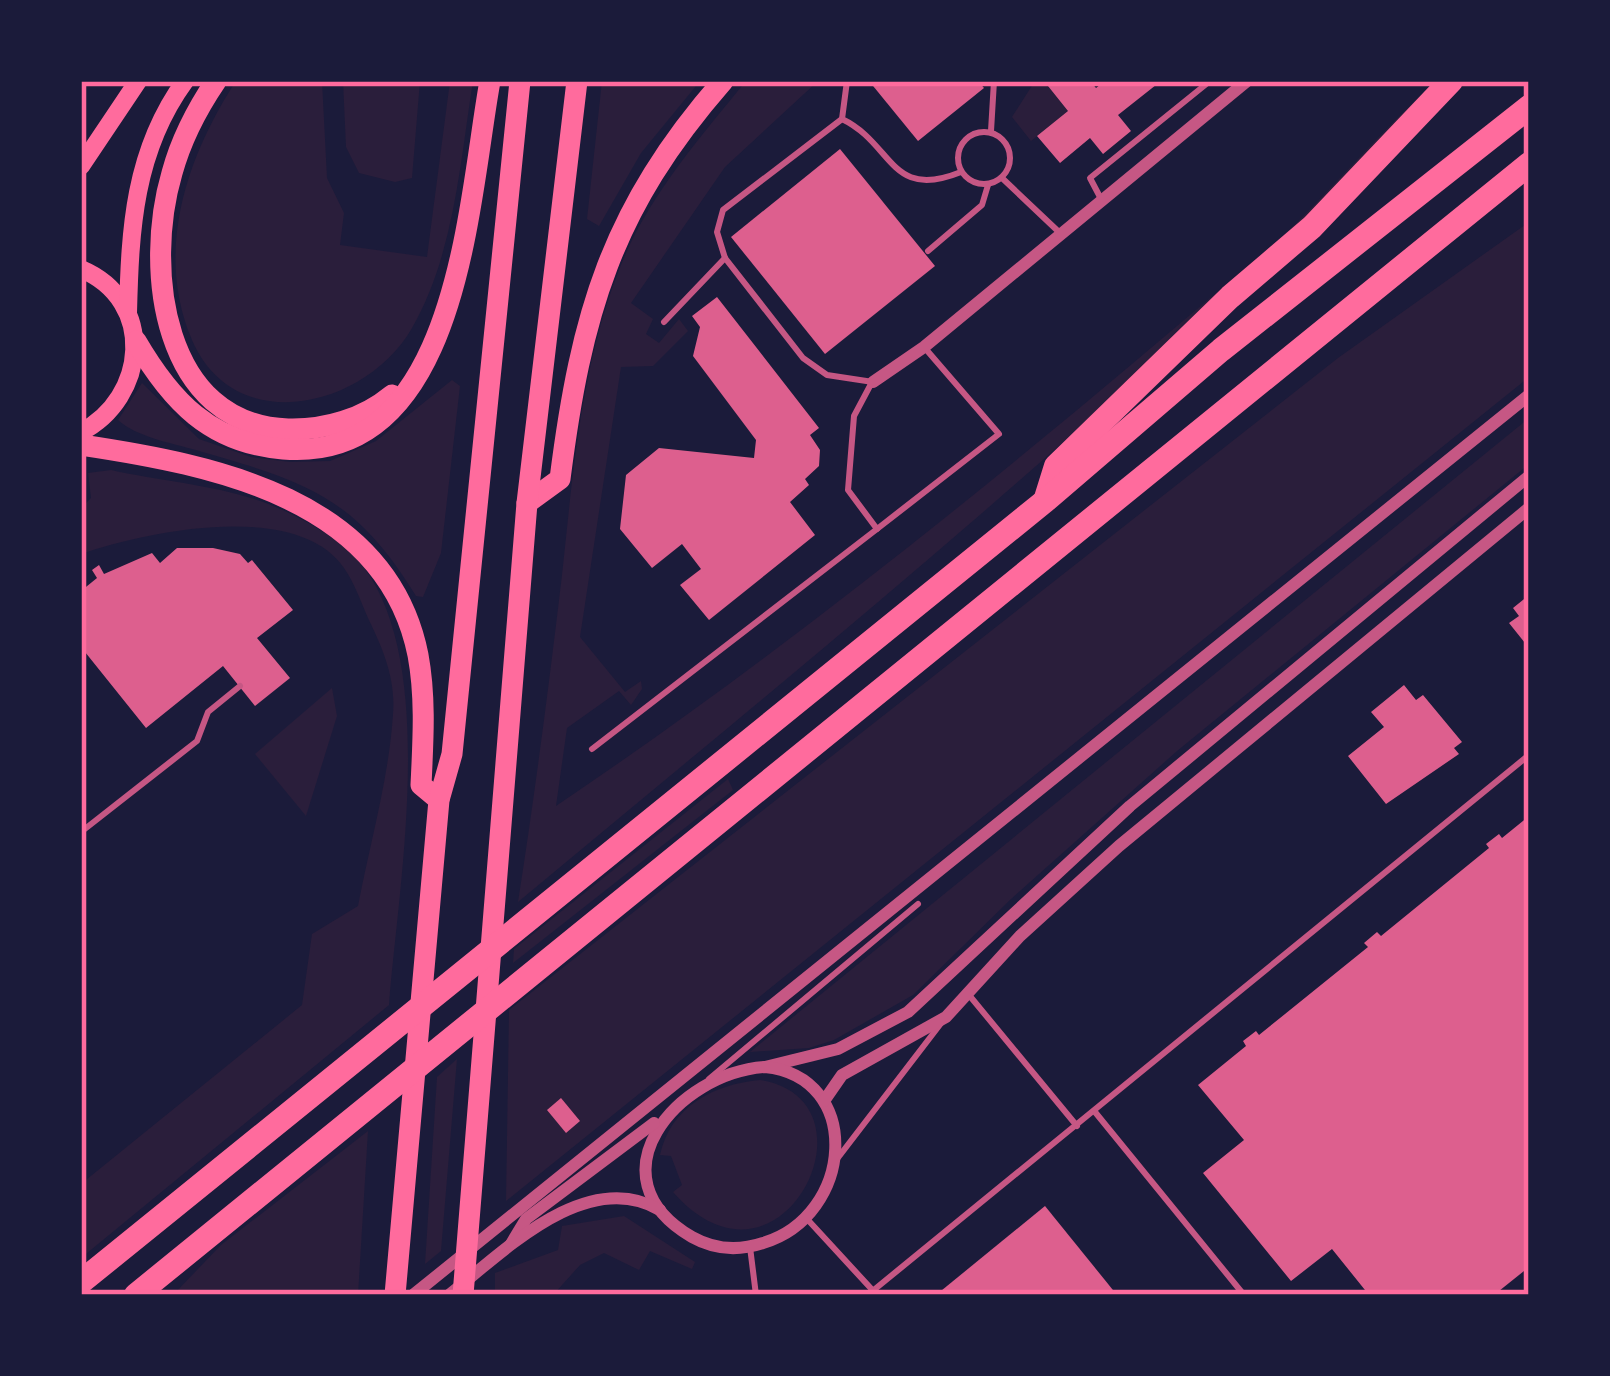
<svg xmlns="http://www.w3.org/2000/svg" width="1610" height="1376" font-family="'Space Grotesk',sans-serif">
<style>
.green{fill:#2a1e3b}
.building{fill:#dd5f8e}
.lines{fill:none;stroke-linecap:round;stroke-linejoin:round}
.service{stroke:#c65784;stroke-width:6}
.minor{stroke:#c65784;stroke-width:12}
.secondary{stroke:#ff6b9d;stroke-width:18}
.trunk{stroke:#ff6b9d;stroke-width:21}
.motorway{stroke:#ff6b9d;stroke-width:24}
.neatline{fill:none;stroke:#ff6b9d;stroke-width:4.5}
</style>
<rect width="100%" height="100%" fill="#1b1b3a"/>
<g class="green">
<path d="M236,81H322L327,178L344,213L340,245L427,257L450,81H473C460,163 454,255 412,328C367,407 235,440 192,340C154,252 187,156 236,81Z"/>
<polygon points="343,81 420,81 412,178 395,182 359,173 346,147"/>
<polygon points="602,81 700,81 641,153 599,226 587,219"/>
<path d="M746,81H818L725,167L631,303L653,319L646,334L659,343L679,319L688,331L653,366L621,367L580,637L625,692L641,681L642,689L631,705L619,691L567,728L556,806C814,632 1050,436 1286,233C1314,209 1421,87 1440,81C1156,381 835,638 518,902C535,793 549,685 562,575C573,474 581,366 619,270C646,199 698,140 746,81Z"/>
<polygon points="1035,81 1044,81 1068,111 1031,141 1012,117"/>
<polygon points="1529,222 1529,377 506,1201 509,1010 1338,358"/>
<path d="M452,380L460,386L441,553L423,597L416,596C354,495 306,482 196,450C171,443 137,437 118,420L142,383L199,439L251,457L290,462L330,461L376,441Z"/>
<polygon points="1529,418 1529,464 1177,751 1011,899 913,995 834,1040 809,1048 750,1052"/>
<path d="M111,470C160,481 216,485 263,502C293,513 335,535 357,559C441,654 398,886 389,1005L81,1258V1184L302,1005L312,934L358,906C370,843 389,778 393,714C396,679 383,649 368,618C361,602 354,582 344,568C297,499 145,532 81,554V508L91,498L88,473Z"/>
<polygon points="332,688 337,716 306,816 255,754"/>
<polygon points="728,779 733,790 513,963 514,949"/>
<polygon points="457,1059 441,1251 425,1264 437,1077"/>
<path d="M760,1080C886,1100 780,1314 673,1192L682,1185L671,1156L660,1155C670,1107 714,1084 760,1080Z"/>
<polygon points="368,1131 358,1295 173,1295 221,1245"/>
<polygon points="624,1216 695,1262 692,1269 650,1251 639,1270 604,1253 580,1265 553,1295 495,1295 495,1273 558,1250 562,1226"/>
</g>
<g class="building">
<polygon points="869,81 978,81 984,88 918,141"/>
<polygon points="1044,81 1090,81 1096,88 1105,81 1161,81 1118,115 1131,131 1103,154 1090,138 1060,163 1037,136 1068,111"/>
<polygon points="840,149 935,266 825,354 731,237"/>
<polygon points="717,297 819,428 810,435 820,450 819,466 805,479 809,485 790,502 815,535 709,620 680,585 701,569 682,544 652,568 620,529 626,475 659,448 754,458 756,440 693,356 700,327 692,316"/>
<polygon points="177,548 213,548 240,554 248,563 252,560 293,610 257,638 290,678 255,706 223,666 146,728 81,647 81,591 97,578 92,570 99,565 104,574 152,553 160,563"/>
<polygon points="1529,595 1529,648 1509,623 1519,616 1513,608"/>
<polygon points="1404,685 1416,700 1423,695 1462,742 1454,748 1459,754 1386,804 1348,756 1384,727 1371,712"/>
<polygon points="1529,816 1529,1267 1494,1295 1369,1295 1332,1249 1291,1281 1203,1173 1244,1140 1198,1085 1246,1046 1243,1041 1256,1031 1259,1035 1368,947 1364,943 1377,932 1381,936 1489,848 1486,844 1499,834 1502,838"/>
<polygon points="561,1098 580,1121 566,1133 547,1110"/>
<polygon points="1045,1206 1117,1295 936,1295"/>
</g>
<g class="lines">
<g class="service">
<path d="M847,81L842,119C894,144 889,201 961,172"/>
<polyline points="842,119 723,210 717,232 725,258 803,358 827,375 873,382"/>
<polyline points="991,131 994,81"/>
<circle cx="984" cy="158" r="26"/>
<polyline points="1002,178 1060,233"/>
<polyline points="1100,197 1090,178 1210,81"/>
<polyline points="928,251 982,205 988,185"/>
<polyline points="664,322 725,258"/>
<polyline points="871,384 854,416 848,490 877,529 999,434 924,347"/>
<polyline points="592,749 877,529"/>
<polyline points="81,832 197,741 208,712 240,686"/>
<polyline points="969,995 1077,1126"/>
<polyline points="709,1079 918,904"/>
<polyline points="1095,1112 1244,1295"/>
<polyline points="837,1159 942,1022"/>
<polyline points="808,1220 877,1295"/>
<polyline points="750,1247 756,1295"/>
<polyline points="875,1289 1529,755"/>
</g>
<g class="minor">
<polyline points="873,382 924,347 1247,81"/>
<polyline points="765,1067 838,1049 908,1012 1130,806 1529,476"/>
<path d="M765,1067C864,1077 854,1216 763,1243C739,1251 715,1250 692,1237C589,1177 677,1073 765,1067Z"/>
<polyline points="824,1101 842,1075 946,1017 1020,936 1119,846 1529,508"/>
<polyline points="511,1244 526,1219 654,1123"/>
<polyline points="413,1295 1529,395"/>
<path d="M449,1295C504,1251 587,1167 660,1210"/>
</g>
<g class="secondary">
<polyline points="81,166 138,81"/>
<path d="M81,269C157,301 147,398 81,432"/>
<path d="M128,313C130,229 134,151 185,81"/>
</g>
<g class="trunk">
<path d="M216,81C197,109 181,140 172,173C144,268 162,425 288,429C325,430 363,419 392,395"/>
<path d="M136,341C171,401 210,443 283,449C459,464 468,201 490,81"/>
<path d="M81,445C215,465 387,499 418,655C426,698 423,742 421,785L439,800"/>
<path d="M527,503L560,479C581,314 611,209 723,81"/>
<polyline points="395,1295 439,800 452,754 520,81"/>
<polyline points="463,1295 527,503 577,81"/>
</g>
<g class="motorway">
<polyline points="1046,498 1056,466 1230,297 1312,227 1451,81"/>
<polyline points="81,1282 1045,501 1221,350 1529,107"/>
<polyline points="136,1295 1529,164"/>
</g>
</g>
<rect width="1610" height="1376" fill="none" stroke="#1b1b3a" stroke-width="168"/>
<rect x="84" y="84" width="1442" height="1208" class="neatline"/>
</svg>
